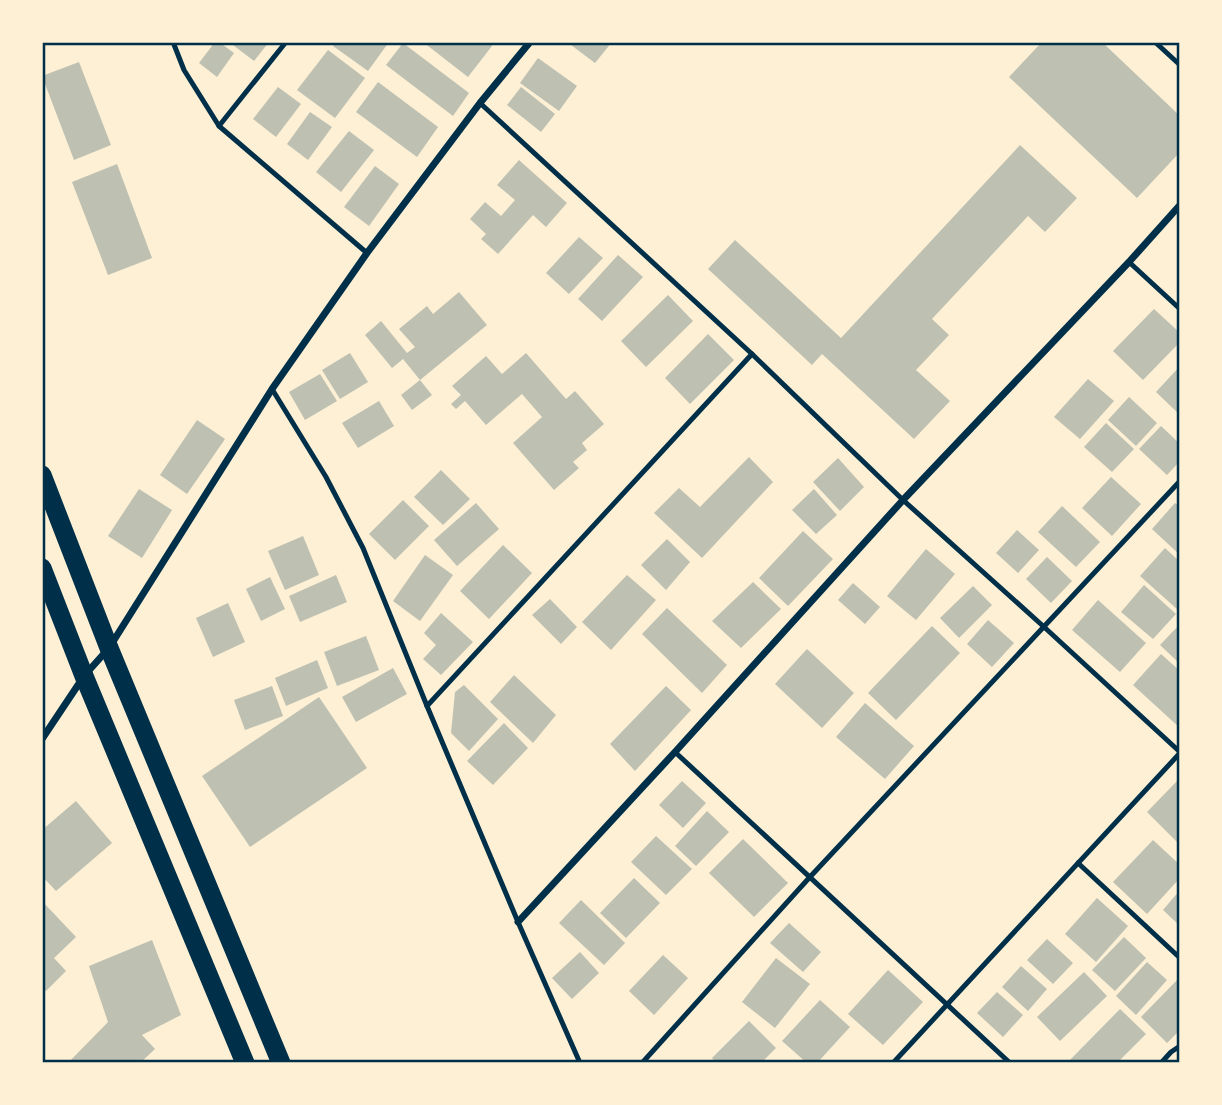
<svg xmlns="http://www.w3.org/2000/svg" width="1222" height="1105" font-family="'Roboto Condensed',sans-serif">
<style>
.building{fill:#bec0b2}
.lines{fill:none;stroke-linecap:round;stroke-linejoin:round}
.service{stroke:#003049;stroke-width:5}
.minor{stroke:#003049;stroke-width:7}
.trunk{stroke:#003049;stroke-width:19}
.neatline{fill:none;stroke:#003049;stroke-width:2.5}
</style>
<rect width="100%" height="100%" fill="#fdf0d5"/>
<g class="building">
<polygon points="215,42 219,42 234,53 217,77 199,63"/>
<polygon points="229,42 269,42 254,61"/>
<polygon points="336,42 389,42 368,71 333,46"/>
<polygon points="423,42 495,42 468,77"/>
<polygon points="567,42 612,42 595,63"/>
<polygon points="1042,42 1102,42 1180,116 1180,152 1137,198 1009,77"/>
<polygon points="403,43 469,93 453,116 386,65"/>
<polygon points="328,50 365,78 335,118 297,90"/>
<polygon points="538,58 577,86 559,111 520,83"/>
<polygon points="79,62 111,145 74,160 42,76"/>
<polygon points="378,82 438,127 417,157 356,112"/>
<polygon points="278,87 301,104 276,137 253,119"/>
<polygon points="521,87 555,114 541,132 507,105"/>
<polygon points="310,112 332,127 308,160 287,144"/>
<polygon points="349,131 374,150 341,192 316,172"/>
<polygon points="1020,145 1077,198 1045,232 1028,216 932,319 949,335 916,370 950,401 914,439 822,354 812,365 708,269 735,240 841,338"/>
<polygon points="519,160 567,203 546,227 533,215 498,254 481,239 486,234 470,219 485,202 501,216 515,200 497,185"/>
<polygon points="117,164 152,258 108,275 72,182"/>
<polygon points="375,166 399,184 369,226 344,207"/>
<polygon points="579,237 603,258 569,294 546,273"/>
<polygon points="618,255 643,277 602,321 578,299"/>
<polygon points="459,292 487,325 420,380 403,359 392,368 365,335 381,321 407,353 415,347 399,329 427,306 433,314"/>
<polygon points="668,295 693,321 646,367 621,341"/>
<polygon points="1154,309 1180,333 1180,342 1143,380 1113,351"/>
<polygon points="708,334 734,360 690,404 665,378"/>
<polygon points="350,353 368,382 340,399 322,370"/>
<polygon points="526,353 566,399 575,391 604,424 582,443 587,450 573,462 579,468 554,490 513,443 542,417 522,394 486,425 465,401 456,409 451,404 461,395 452,386 486,356 502,374"/>
<polygon points="1180,366 1180,415 1156,392"/>
<polygon points="320,374 337,401 305,420 289,392"/>
<polygon points="1088,379 1114,401 1080,439 1054,417"/>
<polygon points="420,380 432,395 412,410 401,395"/>
<polygon points="1129,397 1157,423 1136,446 1108,420"/>
<polygon points="379,401 394,426 358,448 342,423"/>
<polygon points="197,420 225,439 187,494 160,475"/>
<polygon points="1106,423 1134,449 1112,472 1084,447"/>
<polygon points="1161,426 1180,444 1180,461 1167,475 1139,449"/>
<polygon points="749,457 773,482 702,558 654,513 679,488 700,507"/>
<polygon points="838,458 864,487 840,511 813,482"/>
<polygon points="441,470 470,499 443,525 414,497"/>
<polygon points="1111,477 1141,504 1112,536 1082,508"/>
<polygon points="139,489 172,510 142,558 108,536"/>
<polygon points="814,489 837,515 816,534 792,510"/>
<polygon points="403,500 429,526 395,560 369,534"/>
<polygon points="476,503 499,529 457,566 434,540"/>
<polygon points="1175,503 1180,507 1180,555 1152,529"/>
<polygon points="1062,506 1100,542 1076,567 1038,532"/>
<polygon points="1017,530 1039,550 1018,573 996,553"/>
<polygon points="803,531 833,559 788,606 759,578"/>
<polygon points="303,536 319,575 285,590 268,551"/>
<polygon points="667,539 690,562 666,590 641,565"/>
<polygon points="503,545 532,573 489,619 460,591"/>
<polygon points="1165,548 1180,562 1180,607 1178,610 1140,576"/>
<polygon points="926,549 955,574 916,620 887,596"/>
<polygon points="425,555 453,575 420,621 393,601"/>
<polygon points="1047,557 1072,581 1051,603 1026,579"/>
<polygon points="336,575 347,602 300,622 289,596"/>
<polygon points="627,575 656,600 611,650 582,622"/>
<polygon points="270,577 285,609 261,621 246,589"/>
<polygon points="753,582 781,609 741,648 712,621"/>
<polygon points="853,583 880,607 865,624 838,600"/>
<polygon points="1144,585 1176,614 1153,639 1121,612"/>
<polygon points="973,586 992,605 959,638 940,618"/>
<polygon points="550,599 577,627 561,644 532,615"/>
<polygon points="1098,600 1146,643 1120,672 1072,630"/>
<polygon points="228,603 245,642 213,657 196,618"/>
<polygon points="667,608 727,665 702,693 642,634"/>
<polygon points="441,613 473,642 441,675 423,659 436,645 424,633"/>
<polygon points="988,620 1014,643 992,667 967,644"/>
<polygon points="1180,624 1180,664 1160,645"/>
<polygon points="932,626 960,653 896,720 868,693"/>
<polygon points="366,636 379,670 337,686 324,652"/>
<polygon points="807,649 854,693 822,728 775,684"/>
<polygon points="1161,654 1180,671 1180,728 1133,685"/>
<polygon points="317,660 328,688 286,706 275,678"/>
<polygon points="393,668 407,694 356,722 342,697"/>
<polygon points="514,675 556,715 533,743 490,702"/>
<polygon points="464,685 498,719 469,751 451,733 455,692"/>
<polygon points="272,686 283,716 245,730 234,700"/>
<polygon points="666,686 691,710 635,771 610,744"/>
<polygon points="319,697 367,768 250,847 202,776"/>
<polygon points="865,703 914,746 885,779 836,737"/>
<polygon points="504,723 528,748 493,785 467,761"/>
<polygon points="1180,778 1180,845 1147,812"/>
<polygon points="682,781 706,803 683,828 659,805"/>
<polygon points="76,801 112,843 56,891 42,876 42,830"/>
<polygon points="707,811 729,832 696,866 675,846"/>
<polygon points="656,836 692,869 666,895 631,862"/>
<polygon points="743,839 788,883 754,917 709,873"/>
<polygon points="1153,840 1180,865 1180,878 1147,914 1113,882"/>
<polygon points="634,878 660,903 626,938 600,913"/>
<polygon points="1180,890 1180,926 1163,910"/>
<polygon points="1097,898 1128,926 1096,962 1065,934"/>
<polygon points="581,900 625,943 604,965 559,923"/>
<polygon points="42,901 76,937 54,958 66,971 46,991 42,988"/>
<polygon points="789,923 821,952 803,972 770,943"/>
<polygon points="1124,937 1146,958 1115,991 1092,970"/>
<polygon points="1047,939 1073,963 1053,984 1027,960"/>
<polygon points="152,940 181,1015 142,1035 155,1049 140,1063 68,1063 108,1022 89,966"/>
<polygon points="580,952 599,973 572,999 552,978"/>
<polygon points="663,955 688,978 654,1015 629,991"/>
<polygon points="776,958 810,984 775,1028 742,1002"/>
<polygon points="1147,962 1167,980 1136,1015 1116,996"/>
<polygon points="1021,966 1047,989 1028,1011 1002,987"/>
<polygon points="888,970 923,1002 883,1045 848,1014"/>
<polygon points="1084,972 1107,996 1060,1041 1037,1017"/>
<polygon points="1180,977 1180,1030 1167,1043 1141,1017"/>
<polygon points="997,992 1023,1015 1003,1037 977,1013"/>
<polygon points="820,1000 850,1027 817,1063 807,1063 782,1041"/>
<polygon points="1120,1009 1146,1034 1117,1063 1067,1063"/>
<polygon points="749,1021 776,1048 761,1063 716,1063 712,1058"/>
</g>
<g class="lines">
<g class="service">
<polyline points="173,42 184,70 219,126 367,253"/>
<polyline points="1155,42 1180,65"/>
<polyline points="480,103 752,354 903,500 1043,626 1180,752"/>
<polyline points="219,126 286,42"/>
<polyline points="1129,262 1180,309"/>
<polyline points="272,389 326,477 363,548 427,706 518,922 580,1063"/>
<polyline points="427,706 752,354"/>
<polyline points="675,752 1010,1063"/>
<polyline points="1078,863 1180,958"/>
<polyline points="642,1063 809,878 1180,481"/>
<polyline points="893,1063 1180,753"/>
<polyline points="1161,1063 1171,1052 1180,1046"/>
</g>
<g class="minor">
<polyline points="42,739 84,676 109,648 272,389 367,253 480,103 530,42"/>
<polyline points="518,922 675,752 903,500 1129,262 1180,205"/>
</g>
<g class="trunk">
<polyline points="42,475 109,648 281,1063"/>
<polyline points="42,568 84,676 245,1063"/>
</g>
</g>
<rect width="1222" height="1105" fill="none" stroke="#fdf0d5" stroke-width="88"/>
<rect x="44" y="44" width="1134" height="1017" class="neatline"/>
</svg>
